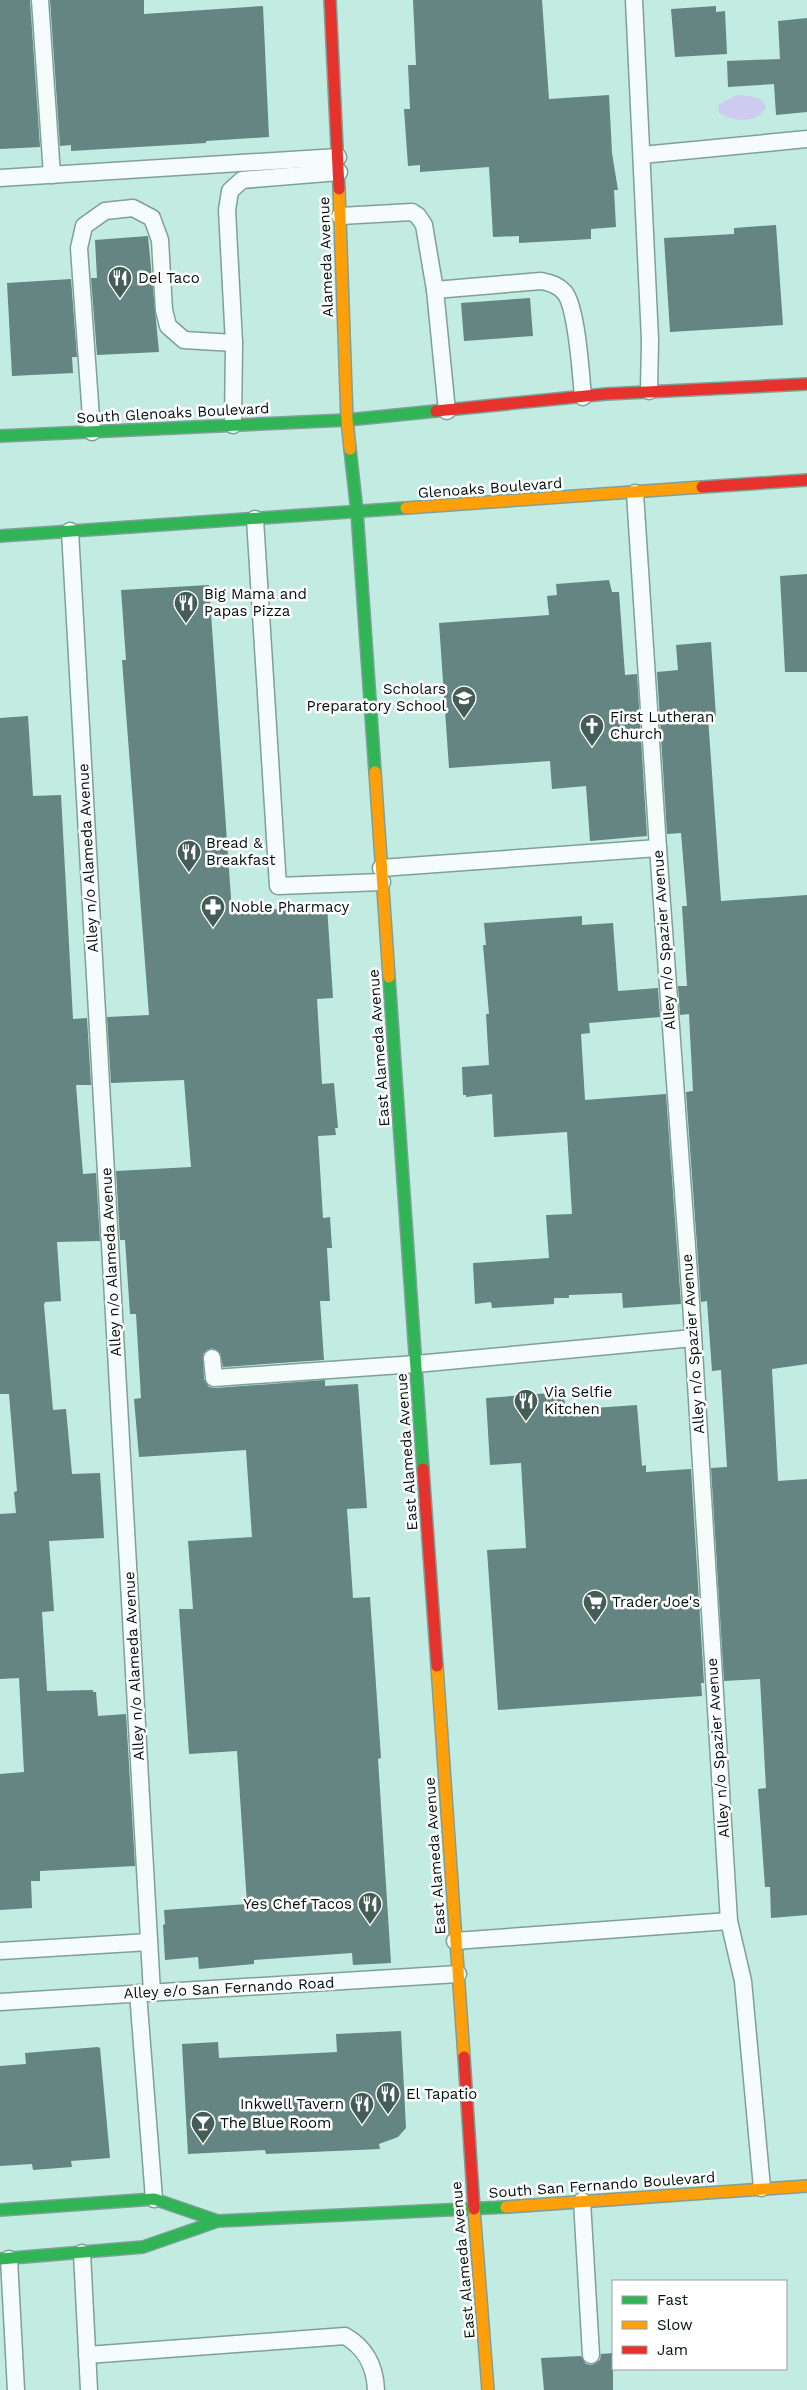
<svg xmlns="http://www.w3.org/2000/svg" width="807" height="2390" font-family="'Work Sans',sans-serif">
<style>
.water{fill:#cdccf0}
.building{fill:#648581}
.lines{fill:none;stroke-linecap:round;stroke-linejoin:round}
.lane-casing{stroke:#7ea099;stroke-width:19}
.fast-casing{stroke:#7ea099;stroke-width:14}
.slow-casing{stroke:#7ea099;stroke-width:14}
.jam-casing{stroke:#7ea099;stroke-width:14}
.lane{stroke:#f6fcfb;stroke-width:16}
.fast{stroke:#30b455;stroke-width:11}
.slow{stroke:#ff9f0a;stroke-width:11}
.jam{stroke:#e5322d;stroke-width:11}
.labels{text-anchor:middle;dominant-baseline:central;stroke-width:5;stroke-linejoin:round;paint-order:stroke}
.street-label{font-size:15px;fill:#00100c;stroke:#fff}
.poi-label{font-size:15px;fill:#00100c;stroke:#fff;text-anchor:start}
</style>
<rect width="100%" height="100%" fill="#c2ebe2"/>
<path class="water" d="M737,95C750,96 760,95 766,107C757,124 734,122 719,113L718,105Z"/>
<g class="building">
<polygon points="0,0 30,0 40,147 0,149"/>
<polygon points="50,0 144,0 144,14 263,6 269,137 206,141 206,143 71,151 71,145 60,146"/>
<polygon points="413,0 542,0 549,99 609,95 612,153 618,190 614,190 616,227 591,229 591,239 519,243 519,236 493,237 489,167 420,172 420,165 408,166 404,109 410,109 408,65 416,65"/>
<polygon points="716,6 716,12 725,11 727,54 675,57 671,9"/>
<polygon points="807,18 807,112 776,115 774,84 728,87 727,61 780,59 778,21"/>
<polygon points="776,225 783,325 670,332 664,238 734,234 734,228"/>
<polygon points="148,236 159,352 97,355 91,278 97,278 95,240"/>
<polygon points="71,279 77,357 72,357 73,373 12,376 7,283"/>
<polygon points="530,298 533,336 464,341 461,303"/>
<polygon points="807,574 807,672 785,672 780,576"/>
<polygon points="609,580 612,592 619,592 625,675 637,674 647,836 590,841 586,786 552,789 550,761 449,768 439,623 549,615 547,596 557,595 556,584"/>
<polygon points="209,585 232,912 327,906 333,998 317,999 322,1084 334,1083 338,1128 335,1128 336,1135 318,1136 323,1218 330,1217 332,1248 327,1248 330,1301 320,1301 324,1360 223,1367 220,1353 211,1348 203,1354 204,1379 209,1387 215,1388 325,1380 325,1386 358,1384 367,1508 347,1509 353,1598 370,1597 381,1758 378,1759 391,1963 353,1965 352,1953 254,1960 254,1964 199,1969 198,1957 165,1960 163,1925 165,1924 164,1910 247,1904 237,1751 189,1754 179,1609 193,1609 188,1541 252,1537 246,1450 139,1457 134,1399 141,1398 136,1314 130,1314 125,1240 120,1240 116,1171 191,1167 184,1080 111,1083 107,1017 149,1015 122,660 126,660 121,590"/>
<polygon points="711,642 716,717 708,717 721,901 807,895 807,1364 772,1369 778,1481 807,1479 807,1915 771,1918 770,1887 765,1887 758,1789 766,1788 760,1679 724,1681 711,1468 727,1467 721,1370 712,1371 707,1301 701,1302 686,1092 693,1091 689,1014 680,1015 678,986 687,986 682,906 687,906 681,833 667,834 657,672 678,670 676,645"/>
<polygon points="28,716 33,796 61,795 73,1019 87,1018 91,1085 76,1085 83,1174 96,1173 100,1241 57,1242 61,1301 45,1302 44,1305 53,1410 66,1409 72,1474 100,1473 104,1538 49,1541 54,1611 42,1612 47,1691 93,1690 93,1692 96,1692 98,1716 126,1714 135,1866 40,1871 40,1881 31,1881 32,1908 0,1910 0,1774 24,1772 19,1678 0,1679 0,1514 16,1513 14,1492 17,1491 9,1394 0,1394 0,718"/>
<polygon points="582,916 582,925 613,923 618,991 658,988 660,1017 589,1023 590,1033 581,1034 585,1100 666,1094 681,1304 623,1308 622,1293 569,1295 569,1298 554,1298 554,1304 492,1308 491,1302 475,1304 473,1263 549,1258 546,1215 572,1214 567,1132 494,1137 492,1094 466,1097 466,1095 463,1095 462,1067 489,1065 486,1014 489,1014 483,945 486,945 484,923"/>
<polygon points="564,1392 565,1410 637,1405 642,1466 646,1465 646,1472 691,1469 704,1683 701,1683 702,1696 498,1710 487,1550 526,1548 521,1463 490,1465 486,1398"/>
<polygon points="401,2031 406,2128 398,2137 379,2144 380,2149 266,2154 265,2150 188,2154 182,2044 218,2042 219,2058 337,2052 336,2034"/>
<polygon points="98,2047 100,2048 110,2158 71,2161 72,2167 33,2170 32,2164 0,2166 0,2066 26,2064 25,2053"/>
<polygon points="613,2353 613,2390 544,2390 541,2358 581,2356 586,2364 592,2365 600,2360 601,2354"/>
</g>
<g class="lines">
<defs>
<g id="lane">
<polyline points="40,0 52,175"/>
<polyline points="634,0 650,340 649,391"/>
<polyline points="642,155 807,139"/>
<polyline points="0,178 338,157"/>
<polyline points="340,216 412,212 418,216 424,225 435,290"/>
<path d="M447,411L435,290L541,281C551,283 558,285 565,293C577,309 581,375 583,397"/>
<polyline points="233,425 234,343 227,210 230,191 242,180 339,172"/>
<polyline points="92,432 79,248 84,226 105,211 133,208 152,218 160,240 164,310 168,326 184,340 234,343"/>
<polyline points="635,493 658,848 691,1302 729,1921 743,1981 762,2188"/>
<polyline points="255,519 278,886 382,882"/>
<polyline points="70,531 152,1993"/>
<polyline points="381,868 658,848"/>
<polyline points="212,1358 214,1378 416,1364 693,1338"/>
<polyline points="455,1941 729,1921"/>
<polyline points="0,1951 149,1942"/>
<polyline points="138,1993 154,2199"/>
<polyline points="0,2002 458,1974"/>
<polyline points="582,2201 591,2355"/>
<polyline points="82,2253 89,2390"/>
<polyline points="9,2259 16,2390"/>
<path d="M87,2355L345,2336C366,2348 375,2366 376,2390"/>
</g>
<g id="fast">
<polyline points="0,436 347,420 436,411"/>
<polyline points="350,449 357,512 375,772"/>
<polyline points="0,536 406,508"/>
<polyline points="389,977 423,1469"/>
<polyline points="0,2210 154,2199 218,2221"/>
<polyline points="0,2259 143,2247 218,2221 506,2207"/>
</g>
<g id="slow">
<polyline points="339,189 347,420 350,449"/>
<polyline points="406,508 702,487"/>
<polyline points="375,772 389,977"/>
<polyline points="437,1666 464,2057"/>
<polyline points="506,2207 807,2186"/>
<polyline points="474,2209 488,2390"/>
</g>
<g id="jam">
<polyline points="330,0 339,189"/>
<polyline points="436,411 606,394 807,384"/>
<polyline points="702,487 807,480"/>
<polyline points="423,1469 437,1666"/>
<polyline points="464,2057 474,2209"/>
</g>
</defs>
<use href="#lane" class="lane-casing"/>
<use href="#fast" class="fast-casing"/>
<use href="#slow" class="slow-casing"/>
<use href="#jam" class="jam-casing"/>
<use href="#lane" class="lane"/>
<use href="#fast" class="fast"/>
<use href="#slow" class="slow"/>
<use href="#jam" class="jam"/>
</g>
<defs>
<symbol id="restaurant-pin" viewBox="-11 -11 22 30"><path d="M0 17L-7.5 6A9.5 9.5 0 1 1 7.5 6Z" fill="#445d57" stroke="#fff"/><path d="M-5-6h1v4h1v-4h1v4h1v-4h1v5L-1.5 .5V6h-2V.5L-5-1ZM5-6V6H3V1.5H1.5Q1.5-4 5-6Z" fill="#fff"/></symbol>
<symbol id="school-pin" viewBox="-11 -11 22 30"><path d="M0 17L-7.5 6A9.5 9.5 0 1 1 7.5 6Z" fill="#445d57" stroke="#fff"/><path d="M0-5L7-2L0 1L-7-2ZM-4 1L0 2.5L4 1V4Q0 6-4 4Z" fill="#fff"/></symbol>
<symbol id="church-pin" viewBox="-11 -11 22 30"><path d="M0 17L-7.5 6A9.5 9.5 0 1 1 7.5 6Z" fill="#445d57" stroke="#fff"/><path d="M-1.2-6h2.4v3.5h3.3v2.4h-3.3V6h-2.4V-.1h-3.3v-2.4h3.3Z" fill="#fff"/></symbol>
<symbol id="pharmacy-pin" viewBox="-11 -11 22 30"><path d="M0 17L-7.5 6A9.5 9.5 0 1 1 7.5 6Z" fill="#445d57" stroke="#fff"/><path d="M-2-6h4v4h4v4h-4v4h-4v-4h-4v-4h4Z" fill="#fff"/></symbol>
<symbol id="supermarket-pin" viewBox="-11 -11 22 30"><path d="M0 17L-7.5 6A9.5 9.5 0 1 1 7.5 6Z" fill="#445d57" stroke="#fff"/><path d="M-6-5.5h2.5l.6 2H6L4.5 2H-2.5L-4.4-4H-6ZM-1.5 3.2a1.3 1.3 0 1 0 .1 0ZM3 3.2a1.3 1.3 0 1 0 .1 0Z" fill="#fff"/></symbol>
<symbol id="bar-pin" viewBox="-11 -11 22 30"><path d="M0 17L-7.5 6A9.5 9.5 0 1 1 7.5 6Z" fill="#445d57" stroke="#fff"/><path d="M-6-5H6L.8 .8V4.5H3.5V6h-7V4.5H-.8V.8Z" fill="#fff"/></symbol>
</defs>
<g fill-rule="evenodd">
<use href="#restaurant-pin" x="106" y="264" width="28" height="38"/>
<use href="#restaurant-pin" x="172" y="589" width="28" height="38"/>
<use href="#school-pin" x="450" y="684" width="28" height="38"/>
<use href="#church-pin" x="578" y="712" width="28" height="38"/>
<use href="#restaurant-pin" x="175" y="838" width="28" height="38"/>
<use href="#pharmacy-pin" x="199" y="893" width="28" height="38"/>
<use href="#restaurant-pin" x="512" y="1387" width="28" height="38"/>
<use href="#supermarket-pin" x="581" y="1588" width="28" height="38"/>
<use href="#restaurant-pin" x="356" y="1890" width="28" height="38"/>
<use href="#restaurant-pin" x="374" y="2080" width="28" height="38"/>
<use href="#restaurant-pin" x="348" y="2090" width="28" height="38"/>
<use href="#bar-pin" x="189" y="2109" width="28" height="38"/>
</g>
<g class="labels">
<g class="street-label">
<text transform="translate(326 257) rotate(-92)">Alameda Avenue</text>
<text transform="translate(173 413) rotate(-3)">South Glenoaks Boulevard</text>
<text transform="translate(490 488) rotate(-4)">Glenoaks Boulevard</text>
<text transform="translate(88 858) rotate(-93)">Alley n/o Alameda Avenue</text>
<text transform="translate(664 940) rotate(-94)">Alley n/o Spazier Avenue</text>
<text transform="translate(379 1048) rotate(-94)">East Alameda Avenue</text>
<text transform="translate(111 1262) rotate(-93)">Alley n/o Alameda Avenue</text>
<text transform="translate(693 1344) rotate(-94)">Alley n/o Spazier Avenue</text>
<text transform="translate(407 1452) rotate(-94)">East Alameda Avenue</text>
<text transform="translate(134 1666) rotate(-93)">Alley n/o Alameda Avenue</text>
<text transform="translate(718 1748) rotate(-94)">Alley n/o Spazier Avenue</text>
<text transform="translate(435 1856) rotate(-94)">East Alameda Avenue</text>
<text transform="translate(229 1988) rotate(-3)">Alley e/o San Fernando Road</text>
<text transform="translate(602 2185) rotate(-4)">South San Fernando Boulevard</text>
<text transform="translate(463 2260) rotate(-95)">East Alameda Avenue</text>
</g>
<g class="poi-label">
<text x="138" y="278">Del Taco</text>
<text x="204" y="594">Big Mama and<tspan x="204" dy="17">Papas Pizza</tspan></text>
<text x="446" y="689" text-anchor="end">Scholars<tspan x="446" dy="17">Preparatory School</tspan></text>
<text x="610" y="717">First Lutheran<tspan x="610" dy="17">Church</tspan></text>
<text x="206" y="843">Bread &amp;<tspan x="206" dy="17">Breakfast</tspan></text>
<text x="230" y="907">Noble Pharmacy</text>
<text x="544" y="1392">Via Selfie<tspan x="544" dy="17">Kitchen</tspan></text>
<text x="612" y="1602">Trader Joe's</text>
<text x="352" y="1904" text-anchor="end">Yes Chef Tacos</text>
<text x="406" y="2094">El Tapatio</text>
<text x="344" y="2104" text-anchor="end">Inkwell Tavern</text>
<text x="220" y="2123">The Blue Room</text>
</g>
</g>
<rect x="612" y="2280" width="175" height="90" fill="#ffffff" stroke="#999f9e"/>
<rect x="622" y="2296" width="25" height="8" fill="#30b455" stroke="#999f9e"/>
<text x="657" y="2305" font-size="15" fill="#00100c">Fast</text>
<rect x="622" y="2321" width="25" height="8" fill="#ff9f0a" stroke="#999f9e"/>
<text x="657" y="2330" font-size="15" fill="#00100c">Slow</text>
<rect x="622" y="2346" width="25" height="8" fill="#e5322d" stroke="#999f9e"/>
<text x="657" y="2355" font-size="15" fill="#00100c">Jam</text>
</svg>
